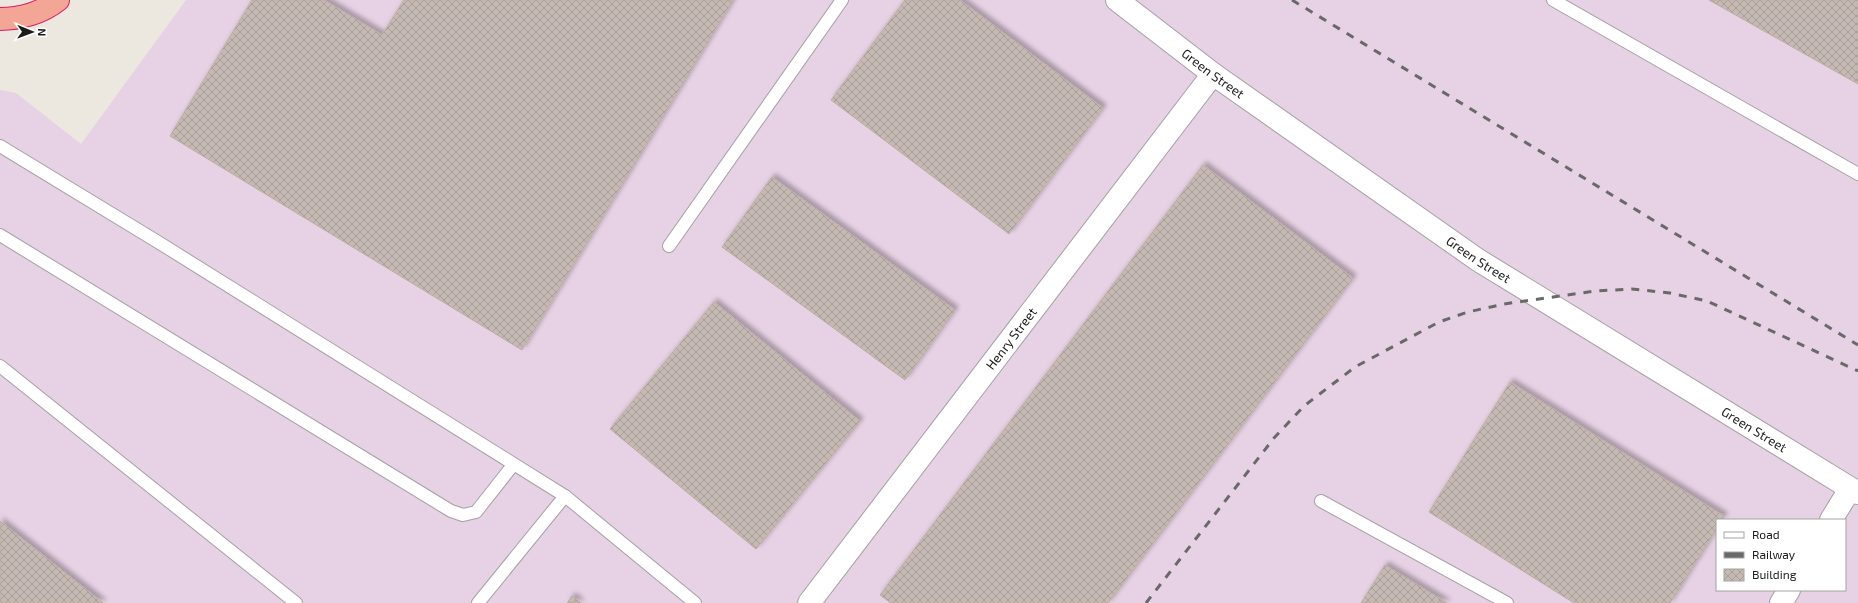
<svg xmlns="http://www.w3.org/2000/svg" width="1858" height="603" font-family="'Exo 2',sans-serif">
<style>
.industrial{fill:#e7d1e4;fill-rule:evenodd}
.building{fill:url(#building-cross-hatch);stroke:#bfada1;filter:url(#shadow)}
.lines{fill:none;stroke-linecap:round;stroke-linejoin:round}
.service-casing{stroke:#a2a2a2;stroke-width:14}
.minor-casing{stroke:#a2a2a2;stroke-width:24}
.tertiary-casing{stroke:#a2a2a2;stroke-width:24}
.trunk-casing{stroke:#dc1b68;stroke-width:24}
.service{stroke:#fff;stroke-width:12}
.minor{stroke:#fff;stroke-width:22}
.tertiary{stroke:#fff;stroke-width:22}
.trunk{stroke:#f4a696;stroke-width:22}
.rail{stroke:#696969;stroke-width:3;stroke-dasharray:8 8;stroke-linecap:butt}
.labels{text-anchor:middle;dominant-baseline:central;stroke-width:3;stroke-linejoin:round;paint-order:stroke}
.street-label{font-size:13px;fill:#1b1b1b;stroke:#fff}
</style>
<defs>
<pattern id="building-cross-hatch" width="8" height="8" patternUnits="userSpaceOnUse"><rect width="8" height="8" fill="#c5b9b3"/><path d="M0 0l8 8M0 8l8-8" fill="none" stroke="#a99e99"/></pattern>
<filter id="shadow"><feDropShadow dx="3.5" dy="-3.5" stdDeviation="2" flood-color="#0004"/></filter>
</defs>
<rect width="100%" height="100%" fill="#ede8df"/>
<path class="industrial" d="M186,0H1858V603H0V90L16,93L81,144ZM1717,520H1845V590H1717Z"/>
<g class="building">
<polygon points="252,0 324,0 382,35 404,0 733,0 522,350 170,136"/>
<polygon points="905,0 960,0 1103,108 1009,234 831,100"/>
<polygon points="1709,0 1858,0 1858,84"/>
<polygon points="1203,165 1353,278 1108,603 891,603 880,595"/>
<polygon points="772,177 955,310 905,380 722,247"/>
<polygon points="714,302 860,421 756,549 610,429"/>
<polygon points="1510,382 1724,516 1722,520 1717,520 1717,528 1670,603 1574,603 1429,512"/>
<polygon points="0,521 103,603 0,603"/>
<polygon points="1385,565 1447,603 1361,603"/>
<polygon points="572,596 581,603 567,603"/>
</g>
<g class="lines">
<defs>
<g id="service">
<polyline points="1553,0 1858,174"/>
<polyline points="0,146 158,242 565,496 695,603"/>
<polyline points="0,235 451,511 463,515 476,512 513,465"/>
<polyline points="669,246 842,0"/>
<polyline points="0,366 296,603"/>
<polyline points="1321,501 1507,603"/>
<polyline points="478,603 565,496"/>
</g>
<g id="minor">
<path id="s1" d="M809,603L1213,74"/>
</g>
<g id="tertiary">
<path id="s2" d="M1117,0L1213,74L1478,260L1858,493"/>
<polyline points="1831,520 1850,489"/>
<polyline points="1781,603 1789,590"/>
</g>
<path id="trunk" d="M0,19C20,19 42,13 58,0"/>
</defs>
<use href="#service" class="service-casing"/>
<use href="#minor" class="minor-casing"/>
<use href="#tertiary" class="tertiary-casing"/>
<use href="#trunk" class="trunk-casing"/>
<use href="#service" class="service"/>
<use href="#minor" class="minor"/>
<use href="#tertiary" class="tertiary"/>
<use href="#trunk" class="trunk"/>
<g class="rail">
<polyline points="1292,0 1858,345"/>
<polyline points="1146,603 1274,438 1304,406 1355,367 1439,322 1468,312 1504,304 1595,291 1632,289 1670,293 1707,301 1858,371"/>
</g>
</g>
<g class="labels">
<g class="street-label">
<text stroke="none"><textPath href="#s2" startOffset="121">Green Street</textPath></text>
<text stroke="none"><textPath href="#s2" startOffset="445">Green Street</textPath></text>
<text stroke="none"><textPath href="#s1" startOffset="333">Henry Street</textPath></text>
<text stroke="none"><textPath href="#s2" startOffset="769">Green Street</textPath></text>
</g>
</g>
<rect x="1716" y="519" width="130" height="72" fill="#ffffff" stroke="#a4a4a4"/>
<rect x="1724" y="532" width="20" height="6" fill="#ffffff" stroke="#a4a4a4"/>
<text x="1752" y="539" font-size="12" fill="#1b1b1b">Road</text>
<rect x="1724" y="552" width="20" height="6" fill="#696969" stroke="#a4a4a4"/>
<text x="1752" y="559" font-size="12" fill="#1b1b1b">Railway</text>
<rect x="1724" y="569" width="20" height="12" fill="url(#building-cross-hatch)" stroke="#a4a4a4"/>
<text x="1752" y="579" font-size="12" fill="#1b1b1b">Building</text>
<g transform="translate(32 32) rotate(91)" stroke="#ffffff" stroke-width="3" paint-order="stroke">
<path d="M0-3L7 15L0 10L-7 15Z" fill="#1b1b1b"/>
<text y="-6" font-size="11" font-weight="bold" text-anchor="middle" fill="#1b1b1b">N</text>
</g>
</svg>
